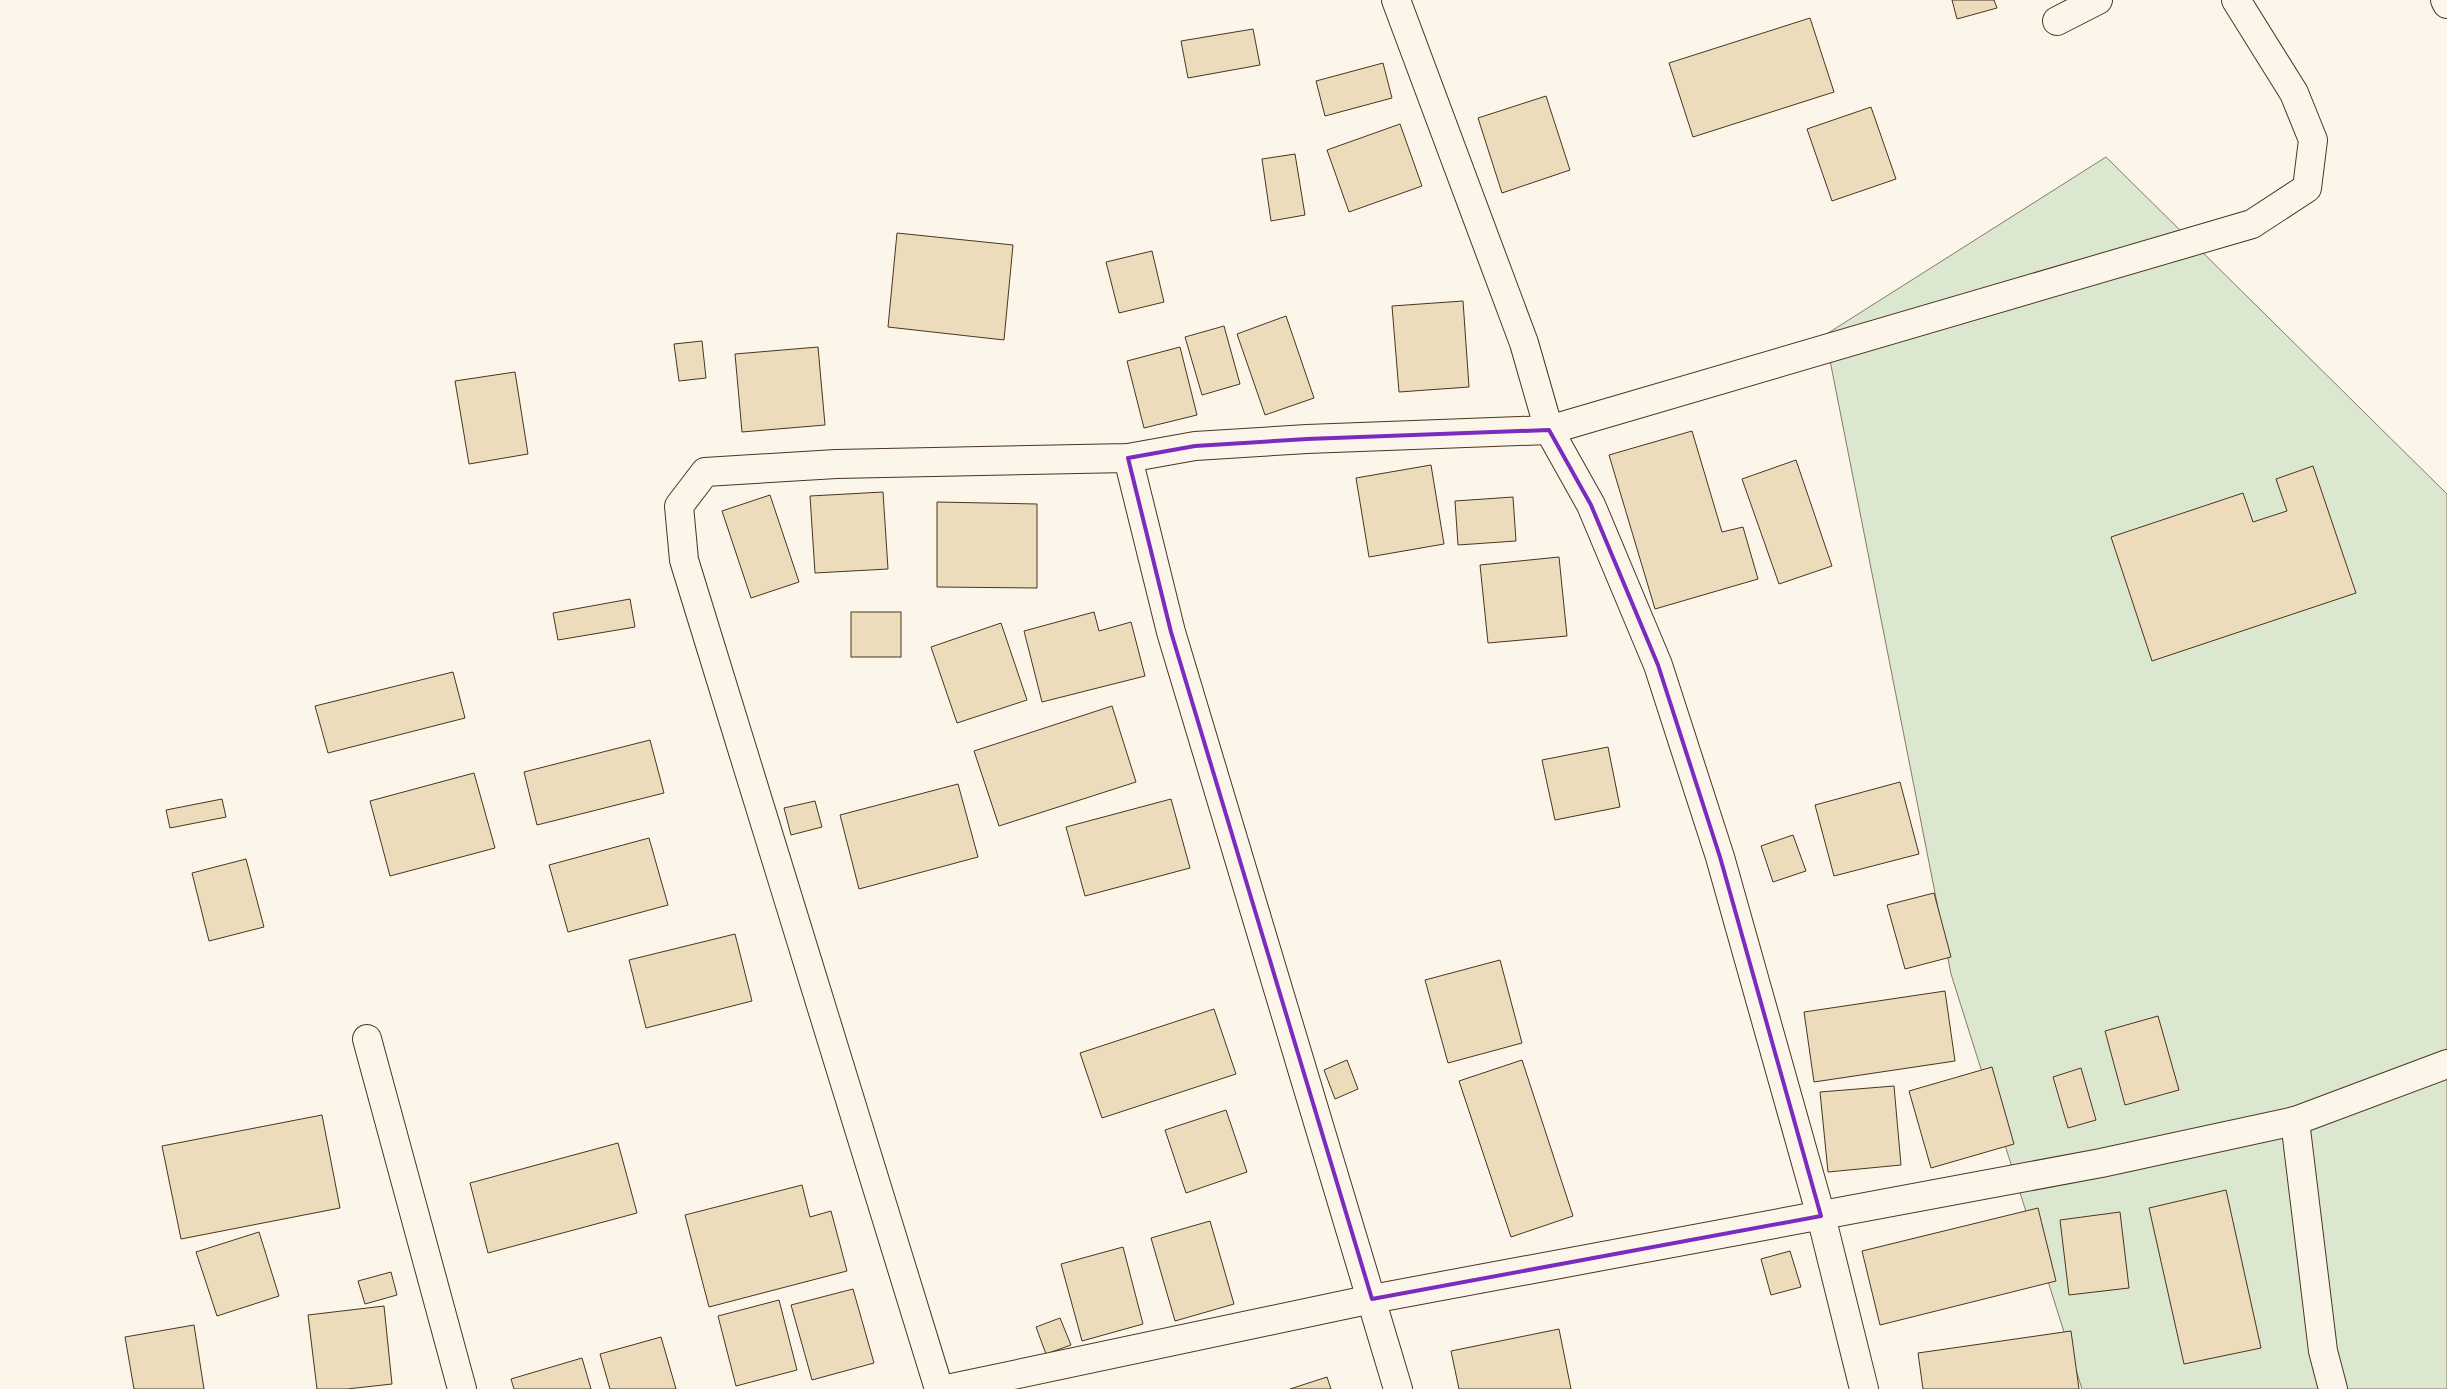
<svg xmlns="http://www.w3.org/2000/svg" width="2447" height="1389" font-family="'Noto Sans',sans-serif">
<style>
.green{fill:#dce7d0;stroke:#887966}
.building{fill:#ecdcbc;stroke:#4a3520}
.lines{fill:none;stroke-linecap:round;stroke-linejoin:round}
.minor-casing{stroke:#4a3520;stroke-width:30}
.highway-casing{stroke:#4a3520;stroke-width:30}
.minor{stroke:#fbf6e9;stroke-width:28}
.highway{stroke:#fbf6e9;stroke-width:28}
.marked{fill:none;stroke:#7b2cbf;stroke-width:4;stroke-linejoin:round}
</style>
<rect width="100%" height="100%" fill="#fbf6e9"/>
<polygon class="green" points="2106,157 2447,494 2447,1389 2082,1389 1951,974 1825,335"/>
<g class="building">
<polygon points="1952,0 1994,0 1997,8 1957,19"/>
<polygon points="1810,18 1834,92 1693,137 1669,63"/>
<polygon points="1253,29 1260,65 1188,78 1181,41"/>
<polygon points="1383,63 1392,98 1325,116 1316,81"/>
<polygon points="1546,96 1570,170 1502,193 1478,118"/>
<polygon points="1871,107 1896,179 1832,201 1807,129"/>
<polygon points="1400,124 1422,186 1349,212 1327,150"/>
<polygon points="1295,154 1305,215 1271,221 1262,159"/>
<polygon points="897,233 1013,245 1004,340 888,327"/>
<polygon points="1152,251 1164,302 1119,313 1106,262"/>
<polygon points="1463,301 1469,387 1399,392 1392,306"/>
<polygon points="1286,316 1314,398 1265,415 1237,334"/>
<polygon points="1224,326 1240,384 1202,395 1185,337"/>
<polygon points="702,341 706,378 679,381 674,344"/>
<polygon points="818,347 825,425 742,432 735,354"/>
<polygon points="1180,347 1197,415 1144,428 1127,361"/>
<polygon points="515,372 528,454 469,464 455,381"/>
<polygon points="1692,431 1722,532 1743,527 1758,579 1655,609 1609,455"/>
<polygon points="1796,460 1832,566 1779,584 1742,479"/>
<polygon points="1431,465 1444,544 1369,557 1356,478"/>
<polygon points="2313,466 2356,593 2152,661 2111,537 2243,493 2253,522 2287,511 2276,479"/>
<polygon points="883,492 888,569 815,573 810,496"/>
<polygon points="770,495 799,582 751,598 722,511"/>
<polygon points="1513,497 1516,541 1458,545 1455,501"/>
<polygon points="937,502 1037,504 1037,588 937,587"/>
<polygon points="1559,557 1567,636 1488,643 1480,565"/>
<polygon points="630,599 635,627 558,640 553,613"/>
<rect x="851" y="612" width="50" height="45"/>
<polygon points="1094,612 1099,631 1131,622 1145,676 1042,702 1024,631"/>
<polygon points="1001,623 1027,700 957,723 931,647"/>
<polygon points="453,672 465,718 328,753 315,706"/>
<polygon points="1112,706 1136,782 999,826 974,751"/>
<polygon points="650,740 664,793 537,825 524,772"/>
<polygon points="1608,747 1620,807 1555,820 1542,760"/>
<polygon points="474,773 495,848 390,876 370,801"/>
<polygon points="1900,782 1919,854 1834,876 1815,805"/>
<polygon points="958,784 978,857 859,889 840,815"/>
<polygon points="222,799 226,817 170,828 166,810"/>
<polygon points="1171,799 1190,868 1085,896 1066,827"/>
<polygon points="815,801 822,827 791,835 784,808"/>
<polygon points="1793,835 1806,871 1773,882 1761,846"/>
<polygon points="649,838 668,905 568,932 549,865"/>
<polygon points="246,859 264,927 209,941 192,873"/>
<polygon points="1934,893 1951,957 1905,969 1887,905"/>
<polygon points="735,934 752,1001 646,1028 629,960"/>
<polygon points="1500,960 1522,1043 1448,1063 1425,980"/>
<polygon points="1945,991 1955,1061 1814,1082 1804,1012"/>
<polygon points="1214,1009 1236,1074 1102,1118 1080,1053"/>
<polygon points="2158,1016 2179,1090 2125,1105 2105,1031"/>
<polygon points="1347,1060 1358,1089 1335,1099 1324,1070"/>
<polygon points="1522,1060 1573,1216 1511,1237 1459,1081"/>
<polygon points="1992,1067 2014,1144 1931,1168 1909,1091"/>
<polygon points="2081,1068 2096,1120 2068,1128 2053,1077"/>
<polygon points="1894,1086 1901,1165 1828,1172 1820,1092"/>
<polygon points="1226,1110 1247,1172 1186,1193 1165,1130"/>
<polygon points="322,1115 340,1208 181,1239 162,1146"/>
<polygon points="618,1143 637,1213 488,1253 470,1183"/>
<polygon points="802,1185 810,1217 831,1211 847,1271 709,1307 685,1215"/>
<polygon points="2226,1190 2261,1348 2184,1364 2149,1208"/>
<polygon points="2038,1208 2056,1281 1880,1325 1862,1251"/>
<polygon points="2120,1212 2129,1288 2069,1295 2060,1220"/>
<polygon points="1210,1221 1234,1304 1175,1321 1151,1238"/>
<polygon points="259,1232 279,1296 217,1316 196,1252"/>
<polygon points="1123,1247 1143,1324 1082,1341 1061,1264"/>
<polygon points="1790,1251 1801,1287 1771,1295 1761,1259"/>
<polygon points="391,1272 397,1295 365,1304 358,1281"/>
<polygon points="853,1289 874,1363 812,1380 791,1305"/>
<polygon points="779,1300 797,1370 736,1386 718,1316"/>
<polygon points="384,1306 392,1384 347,1389 317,1389 308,1315"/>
<polygon points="1060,1318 1071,1345 1046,1354 1036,1327"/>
<polygon points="194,1325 204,1389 134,1389 125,1337"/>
<polygon points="1559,1329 1571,1389 1459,1389 1451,1351"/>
<polygon points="2071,1331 2079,1389 1923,1389 1918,1353"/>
<polygon points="661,1337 676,1389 610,1389 600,1354"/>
<polygon points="582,1358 591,1389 514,1389 511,1379"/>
<polygon points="1327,1377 1331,1389 1290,1389"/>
</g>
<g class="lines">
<defs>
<g id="minor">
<polyline points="1396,0 1524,343 1549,430 1591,505 1658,665 1720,857 1821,1216 1864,1389"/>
<polyline points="2057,21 2098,0"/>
<polyline points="1128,458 1171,632 1398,1389"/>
<polyline points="367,1039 462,1389"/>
<polyline points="2295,1121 2323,1351 2333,1389"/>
<polyline points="939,1389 684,560 679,506 705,472 836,464 1128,458 1195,446 1307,439 1549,430 2252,224 2307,188 2313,140 2294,93 2236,0"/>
<polyline points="947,1389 1372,1299 2101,1163 2295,1121 2447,1064"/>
</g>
<polyline id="highway" points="2445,0 2447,4"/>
</defs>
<use href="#minor" class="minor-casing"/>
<use href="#highway" class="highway-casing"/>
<use href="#minor" class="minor"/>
<use href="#highway" class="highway"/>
</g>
<path class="marked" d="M1549,430L1591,505L1658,665L1720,857L1821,1216L1372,1299L1171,632L1128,458L1195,446L1307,439Z"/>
</svg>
